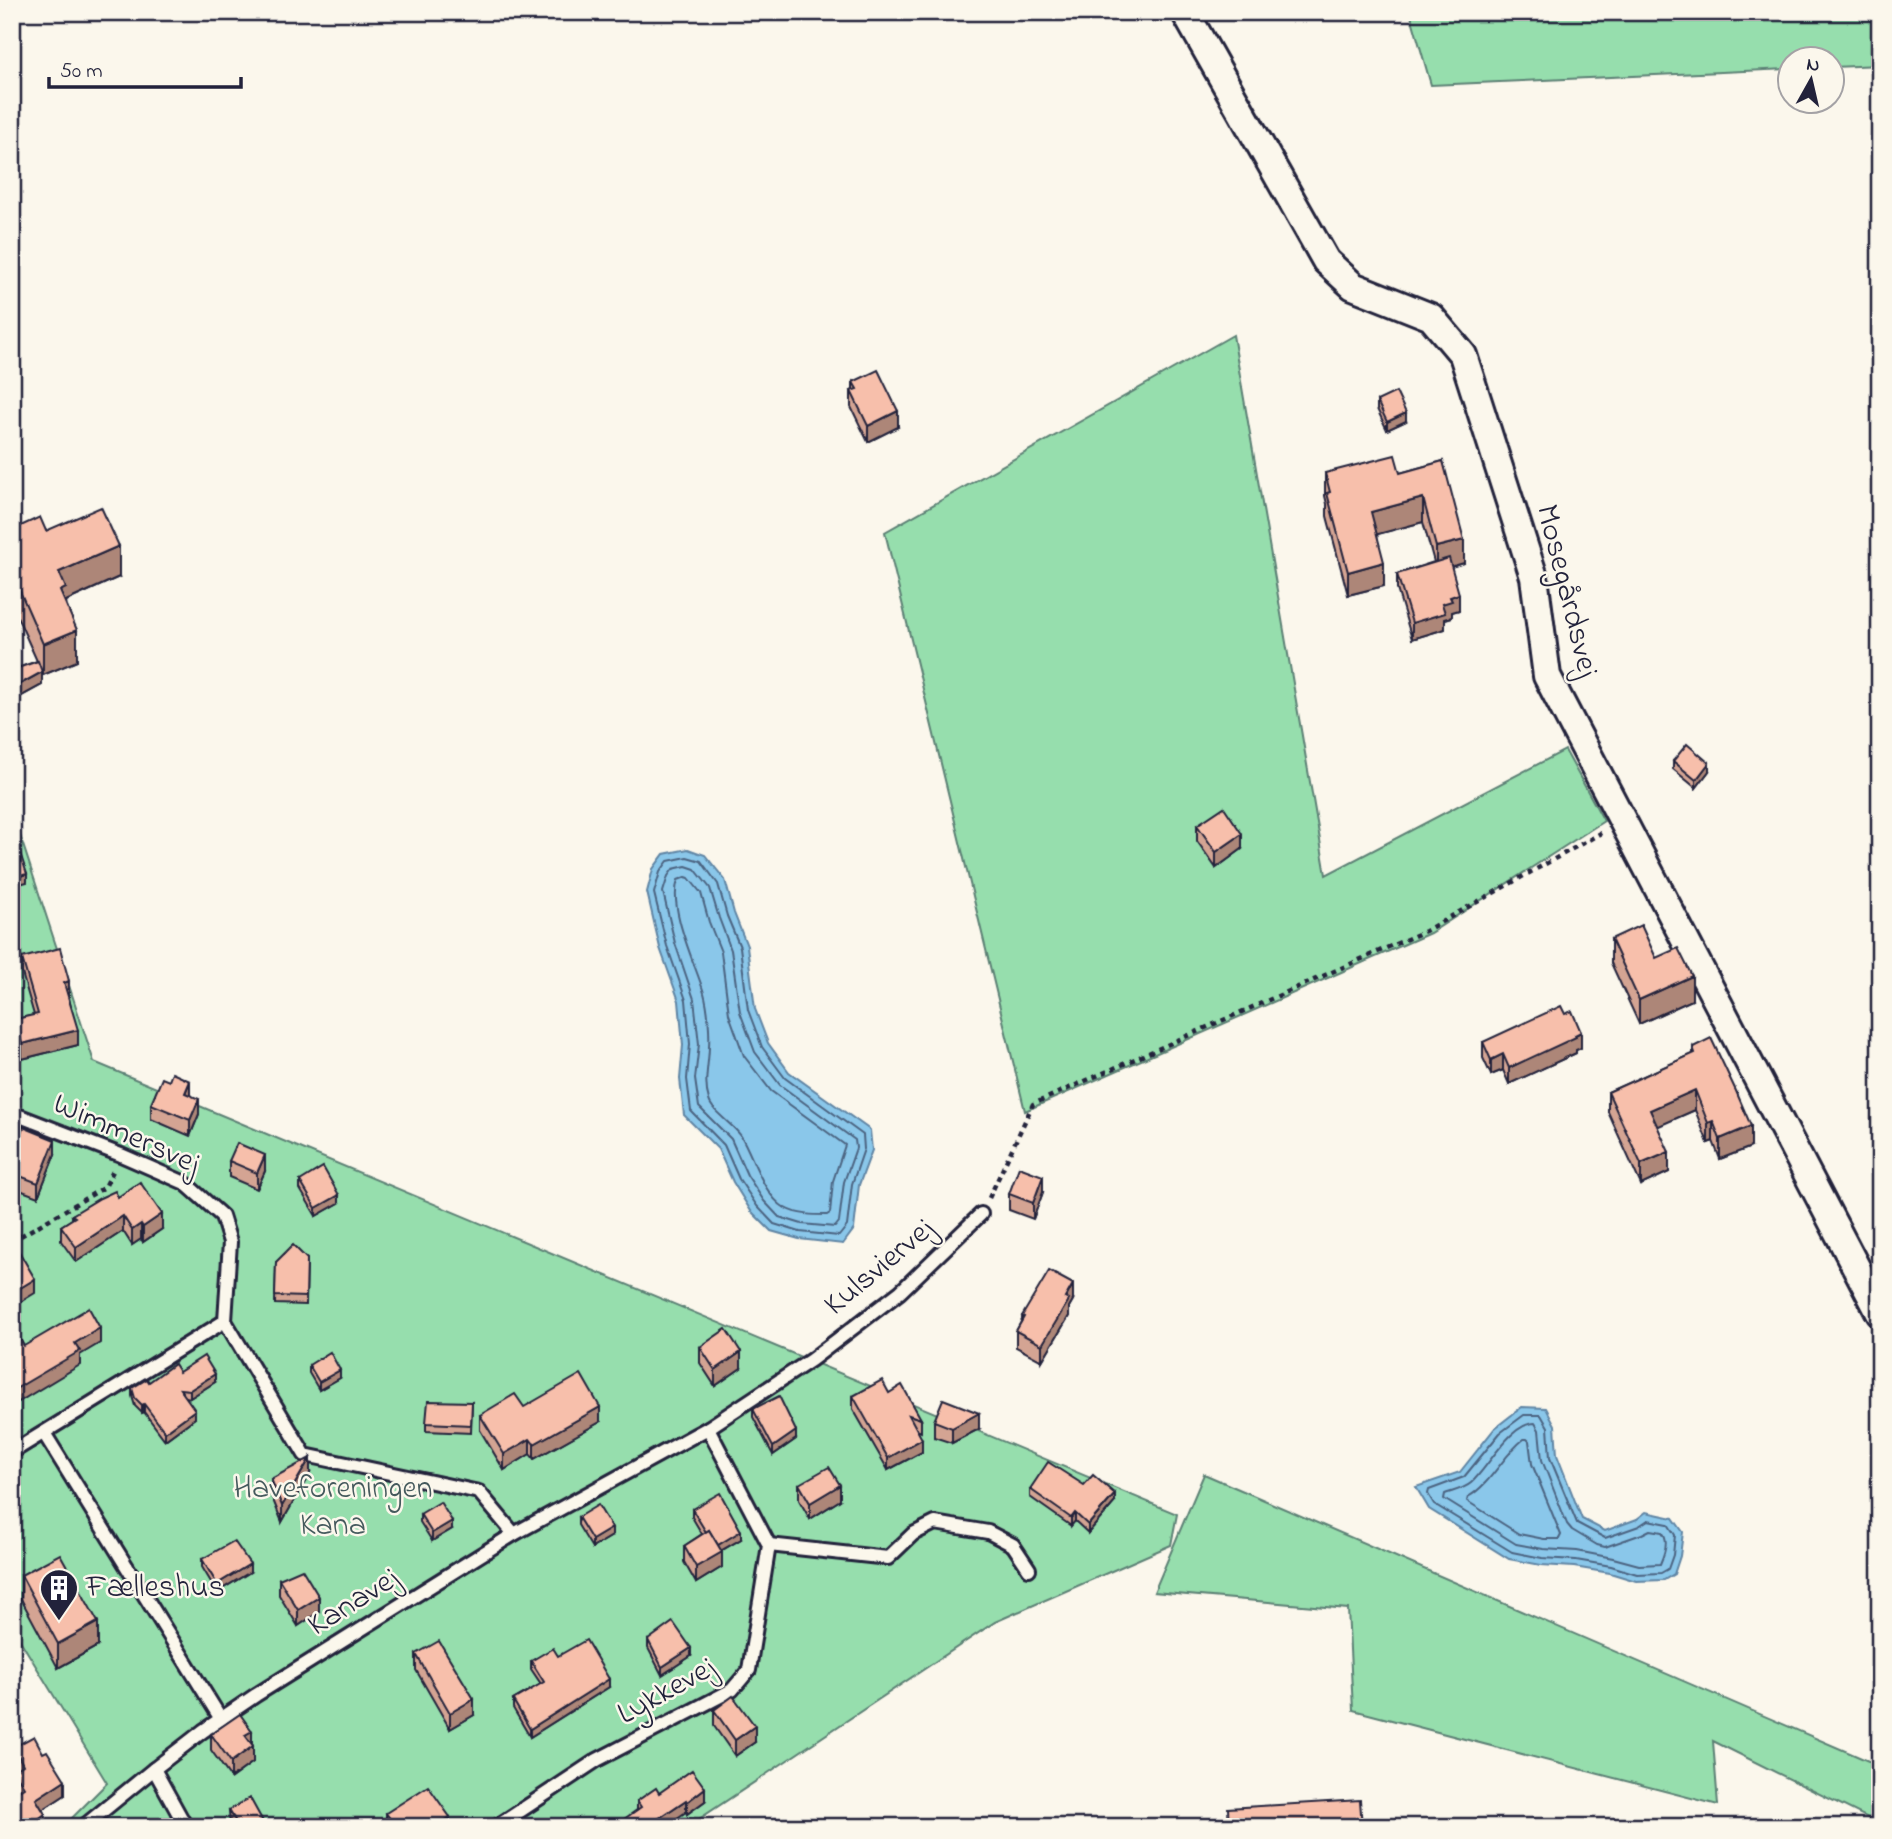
<svg xmlns="http://www.w3.org/2000/svg" width="1892" height="1839" font-family="'Indie Flower',sans-serif">
<style>
.green{fill:#96dead;stroke:#5c8074;stroke-width:2}
.water{fill:#8ac7ea;stroke:#6085a4;stroke-width:2}
.lines{fill:none;stroke-linecap:round;stroke-linejoin:round}
.shore{stroke:#4c6481;stroke-width:2}
.lane-casing{stroke:#22223b;stroke-width:18}
.street-casing{stroke:#22223b;stroke-width:32}
.path{stroke:#22223b;stroke-width:4.5;stroke-dasharray:5 5;stroke-linecap:butt}
.lane{stroke:#fbf7ec;stroke-width:12}
.street{stroke:#fbf7ec;stroke-width:26}
.wall{fill:#d4a493;stroke:#22223b;stroke-width:2}
.shaded-wall{fill:#ad8678;stroke:#22223b;stroke-width:2}
.building{fill:#f7bfab;stroke:#22223b;stroke-width:2}
.labels{text-anchor:middle;dominant-baseline:central;stroke-width:5;stroke-linejoin:round;paint-order:stroke}
.street-label{font-size:32px;fill:#22223b;stroke:#fbf7ec}
.park-label{font-size:32px;fill:#455a5d;stroke:#fbf7ec}
.poi-label{font-size:32px;fill:#22223b;stroke:#fbf7ec;text-anchor:start}
</style>
<rect width="100%" height="100%" fill="#fbf7ec"/>
<filter id="ink" filterUnits="userSpaceOnUse"><feTurbulence type="fractalNoise" baseFrequency=".0143" numOctaves="2"/><feDisplacementMap in="SourceGraphic" scale="14" xChannelSelector="R" yChannelSelector="G"/><feConvolveMatrix kernelMatrix="1 2 1 2 8 2 1 2 1" color-interpolation-filters="sRGB"/></filter>
<g filter="url(#ink)">
<g class="green">
<polygon points="1410,12 1880,12 1880,65 1833,67 1832,60 1790,60 1790,69 1431,85"/>
<polygon points="1233,335 1326,875 1565,750 1604,821 1430,933 1025,1111 885,532"/>
<polygon points="12,811 94,1062 1177,1514 1171,1545 995,1622 687,1827 63,1827 107,1783 12,1627"/>
<polygon points="1204,1474 1880,1766 1880,1824 1713,1741 1718,1805 1353,1710 1348,1609 1154,1592"/>
</g>
<g class="water">
<polygon points="688,849 705,855 725,880 734,913 747,946 755,1009 768,1043 789,1072 870,1130 872,1150 859,1185 854,1229 843,1244 799,1239 771,1231 751,1211 733,1182 718,1149 684,1115 680,1079 683,1045 679,1001 660,948 647,892 653,869 664,854"/>
<polygon points="1522,1407 1546,1408 1555,1425 1557,1455 1582,1519 1605,1531 1637,1519 1646,1512 1673,1518 1683,1532 1680,1556 1674,1574 1664,1580 1636,1581 1610,1573 1574,1567 1541,1565 1509,1559 1429,1509 1416,1487 1460,1472 1495,1428"/>
</g>
<g class="lines">
<g class="shore">
<polygon points="687,857 701,861 718,884 727,916 740,947 748,1010 762,1047 785,1078 863,1135 864,1149 852,1184 847,1226 839,1236 800,1232 774,1224 757,1206 739,1179 724,1145 691,1111 687,1079 690,1044 686,1000 667,946 654,893 660,872 668,861"/>
<polygon points="686,866 695,869 710,888 719,918 731,950 740,1012 755,1052 780,1085 855,1140 856,1148 844,1182 839,1222 835,1227 802,1224 779,1217 764,1201 747,1175 731,1139 699,1107 695,1079 699,1044 694,999 675,943 663,892 668,876 673,869"/>
<path d="M686,877L689,878L701,893L709,922L721,952L729,1014L744,1056L771,1091L845,1145L833,1181L830,1213L827,1215C815,1215 797,1215 785,1208C763,1195 753,1156 741,1136C733,1124 712,1112 709,1100C703,1082 709,1064 709,1046C710,1032 708,1007 704,993C695,963 668,909 678,880Z"/>
<polygon points="1524,1415 1541,1415 1548,1427 1550,1458 1577,1523 1605,1538 1639,1526 1648,1520 1668,1524 1675,1535 1673,1555 1668,1569 1661,1573 1637,1574 1611,1566 1576,1560 1542,1558 1512,1552 1434,1504 1428,1494 1429,1490 1464,1477 1500,1433"/>
<path d="M1535,1423L1539,1430L1542,1460L1567,1524L1572,1530L1597,1545L1605,1547L1642,1534L1650,1530L1662,1532C1670,1540 1664,1555 1660,1564L1639,1565L1613,1558L1577,1551L1543,1549L1516,1544L1444,1499L1445,1494C1453,1491 1464,1489 1471,1483C1488,1468 1510,1423 1535,1423Z"/>
<path d="M1524,1439H1527L1529,1441L1532,1464L1561,1535L1559,1539H1544L1519,1534L1467,1501L1468,1497C1491,1484 1503,1455 1524,1439Z"/>
</g>
<defs>
<g id="lane">
<polyline points="12,1113 121,1155 185,1183 222,1216 230,1242 225,1321 305,1455 479,1492 514,1534"/>
<polyline points="44,1433 221,1719"/>
<polyline points="12,1452 225,1321"/>
<polyline points="769,1545 888,1558 913,1534 935,1523 988,1532 1013,1545 1029,1569"/>
<polyline points="154,1769 186,1827"/>
<polyline points="83,1827 154,1769 203,1731 256,1695 514,1534 708,1428 811,1360 900,1292 981,1214"/>
<polyline points="496,1827 597,1760 732,1690 749,1670 769,1545 708,1428"/>
</g>
<polyline id="street" points="1185,12 1326,261 1353,286 1431,317 1463,355 1534,577 1547,676 1880,1313"/>
</defs>
<use href="#lane" class="lane-casing"/>
<use href="#street" class="street-casing"/>
<g class="path">
<polyline points="989,1198 1033,1104 1425,931 1601,833"/>
<polyline points="12,1241 105,1187 113,1171"/>
</g>
<use href="#lane" class="lane"/>
<use href="#street" class="street"/>
</g>
<g class="wall">
<polygon points="853,382 898,427 868,442 851,407 851,391 853,390"/>
<polygon points="1377,401 1406,421 1387,430 1377,409"/>
<polygon points="1443,461 1464,563 1451,567 1459,610 1452,612 1452,617 1445,619 1445,629 1412,639 1397,589 1397,574 1434,562 1423,522 1377,534 1384,586 1348,595 1327,516 1327,504 1325,496 1325,473 1400,473"/>
<polygon points="12,530 46,531 119,577 66,601 77,661 43,675 42,673 42,685 16,699 16,710 12,711 12,670 37,661 12,605"/>
<polygon points="1673,761 1709,771 1696,788 1673,769"/>
<polygon points="1197,825 1242,849 1216,868 1197,841"/>
<polygon points="1611,939 1656,958 1692,1000 1639,1024 1611,963"/>
<polygon points="22,958 69,997 78,1045 22,1059 16,1034 16,1019 34,1015 22,973"/>
<polygon points="1483,1042 1581,1048 1576,1050 1576,1053 1509,1084 1503,1070 1491,1075 1483,1058"/>
<polygon points="1693,1047 1751,1147 1720,1159 1713,1141 1708,1143 1695,1110 1657,1126 1669,1172 1641,1185 1608,1112 1608,1092 1693,1054"/>
<polygon points="190,1095 199,1114 190,1136 151,1119 151,1104"/>
<polygon points="12,1154 55,1154 38,1197 12,1187"/>
<polygon points="229,1161 265,1171 257,1189 229,1177"/>
<polygon points="300,1181 339,1203 316,1216 300,1189"/>
<polygon points="1043,1192 1033,1219 1009,1210 1009,1194"/>
<polygon points="118,1197 162,1229 143,1242 141,1239 132,1245 123,1231 76,1262 61,1241 61,1226 72,1219 72,1215"/>
<polygon points="307,1259 306,1305 275,1304 276,1262"/>
<polygon points="1073,1300 1069,1307 1069,1316 1042,1361 1016,1347 1016,1331 1022,1320 1022,1316"/>
<polygon points="700,1347 741,1368 715,1386 700,1363"/>
<polygon points="309,1365 340,1378 319,1390 309,1373"/>
<polygon points="179,1372 215,1382 190,1398 186,1397 195,1418 165,1440 144,1412 142,1413 135,1406 132,1396 132,1388"/>
<polygon points="853,1396 921,1419 921,1432 917,1430 922,1452 888,1470 853,1409"/>
<polygon points="472,1402 471,1433 426,1431 426,1423"/>
<polygon points="524,1407 600,1422 534,1459 530,1454 504,1470 480,1430 480,1415"/>
<polygon points="753,1409 796,1439 773,1455 753,1417"/>
<polygon points="934,1421 979,1429 952,1443 934,1437"/>
<polygon points="310,1473 282,1522 271,1495 271,1479"/>
<polygon points="799,1484 840,1500 810,1519 799,1500"/>
<polygon points="1084,1485 1115,1502 1088,1533 1075,1521 1071,1526 1030,1497 1030,1489"/>
<polygon points="692,1509 741,1539 721,1551 722,1567 696,1583 684,1562 684,1546 702,1534 692,1517"/>
<polygon points="420,1514 452,1529 432,1541 420,1522"/>
<polygon points="578,1517 612,1536 592,1548 578,1525"/>
<polygon points="202,1559 250,1572 217,1592 202,1567"/>
<polygon points="21,1575 98,1646 58,1668 21,1599"/>
<polygon points="279,1579 319,1612 298,1626 279,1595"/>
<polygon points="648,1640 691,1656 662,1675 648,1648"/>
<polygon points="416,1654 474,1715 450,1729 416,1670"/>
<polygon points="558,1656 609,1687 530,1737 513,1708 513,1700 541,1684 531,1669 531,1661"/>
<polygon points="714,1710 755,1742 735,1756 714,1726"/>
<polygon points="211,1734 252,1744 253,1762 231,1778 211,1750"/>
<polygon points="14,1747 43,1753 65,1795 42,1810 45,1827 14,1787 14,1771 17,1769 14,1763"/>
<polygon points="659,1793 705,1801 687,1814 686,1812 637,1809 637,1801"/>
<polygon points="229,1810 266,1827 230,1827"/>
<polygon points="386,1813 450,1827 387,1827 386,1825"/>
</g>
<g class="shaded-wall">
<polygon points="898,411 898,427 868,442 868,426"/>
<polygon points="1406,413 1406,421 1387,430 1387,422"/>
<polygon points="1423,498 1423,522 1371,536 1371,512"/>
<polygon points="1464,540 1464,563 1436,571 1436,547"/>
<polygon points="119,546 119,577 66,601 66,619 60,622 59,572"/>
<polygon points="1384,562 1384,586 1348,595 1348,572"/>
<polygon points="1459,594 1459,610 1452,612 1452,617 1445,619 1445,629 1412,639 1412,623 1442,604 1450,597"/>
<polygon points="77,630 77,661 43,675 43,644"/>
<polygon points="42,672 42,685 16,699 16,710 12,711 13,688"/>
<polygon points="1709,763 1709,771 1696,788 1696,780"/>
<polygon points="1242,834 1242,849 1216,868 1216,852"/>
<polygon points="27,874 27,882 12,886 12,878"/>
<polygon points="1692,976 1692,1000 1639,1024 1639,1000"/>
<polygon points="69,981 69,997 64,998 64,983"/>
<polygon points="78,1030 78,1045 22,1059 22,1044"/>
<polygon points="1581,1032 1581,1048 1576,1050 1576,1053 1509,1084 1509,1068"/>
<polygon points="1503,1054 1503,1070 1491,1075 1491,1060"/>
<polygon points="190,1081 190,1096 185,1093"/>
<polygon points="1695,1090 1695,1110 1650,1130 1650,1110"/>
<polygon points="199,1099 199,1114 190,1136 190,1120"/>
<polygon points="1713,1121 1713,1141 1708,1143 1708,1123"/>
<polygon points="1751,1126 1751,1147 1720,1159 1720,1139"/>
<polygon points="55,1140 55,1154 38,1197 38,1183"/>
<polygon points="1669,1152 1669,1172 1641,1185 1641,1164"/>
<polygon points="265,1155 265,1171 257,1189 257,1173"/>
<polygon points="1043,1176 1043,1192 1033,1219 1033,1203"/>
<polygon points="339,1195 339,1203 316,1216 316,1208"/>
<polygon points="162,1214 162,1229 143,1242 143,1227"/>
<polygon points="123,1216 123,1231 76,1262 76,1247"/>
<polygon points="141,1224 141,1239 132,1245 132,1230"/>
<polygon points="35,1279 35,1293 12,1307 12,1293"/>
<polygon points="1073,1284 1073,1300 1069,1307 1069,1316 1042,1361 1042,1345"/>
<polygon points="100,1328 100,1343 80,1355 80,1365 12,1406 12,1391 75,1343"/>
<polygon points="741,1352 741,1368 715,1386 715,1370"/>
<polygon points="340,1370 340,1378 319,1390 319,1382"/>
<polygon points="215,1374 215,1382 190,1398 190,1390"/>
<polygon points="144,1404 144,1412 142,1413 142,1405"/>
<polygon points="600,1407 600,1422 534,1459 534,1444"/>
<polygon points="195,1410 195,1418 165,1440 165,1432"/>
<polygon points="979,1413 979,1429 952,1443 952,1428"/>
<polygon points="796,1431 796,1439 773,1455 773,1447"/>
<polygon points="530,1439 530,1454 504,1470 504,1454"/>
<polygon points="922,1439 922,1452 888,1470 888,1458"/>
<polygon points="310,1458 310,1473 282,1522 282,1506"/>
<polygon points="840,1485 840,1500 810,1519 810,1503"/>
<polygon points="1115,1494 1115,1502 1088,1533 1088,1525"/>
<polygon points="1075,1513 1075,1521 1071,1526 1071,1518"/>
<polygon points="452,1521 452,1529 432,1541 432,1533"/>
<polygon points="612,1528 612,1536 592,1548 592,1540"/>
<polygon points="741,1531 741,1539 715,1554 715,1546"/>
<polygon points="722,1552 722,1567 696,1583 696,1567"/>
<polygon points="250,1564 250,1572 217,1592 217,1584"/>
<polygon points="319,1597 319,1612 298,1626 298,1610"/>
<polygon points="98,1622 98,1646 58,1668 58,1644"/>
<polygon points="691,1648 691,1656 662,1675 662,1667"/>
<polygon points="609,1679 609,1687 530,1737 530,1729"/>
<polygon points="474,1699 474,1715 450,1729 450,1713"/>
<polygon points="755,1726 755,1742 735,1756 735,1740"/>
<polygon points="252,1731 252,1747 245,1735"/>
<polygon points="253,1746 253,1762 231,1778 231,1762"/>
<polygon points="65,1780 65,1795 36,1814 36,1799"/>
<polygon points="705,1788 705,1801 687,1814 687,1802"/>
<polygon points="686,1800 686,1812 664,1827 646,1827"/>
<polygon points="45,1814 45,1827 27,1827"/>
<polygon points="450,1817 450,1827 435,1827"/>
</g>
<g class="building">
<polygon points="878,370 898,411 868,426 851,391 857,389 853,382"/>
<polygon points="1396,392 1406,413 1387,422 1377,401"/>
<polygon points="1395,455 1400,473 1443,461 1464,540 1436,547 1423,498 1371,512 1384,562 1348,572 1327,493 1330,492 1325,473"/>
<polygon points="101,507 119,546 59,572 66,588 60,591 77,630 43,644 12,573 12,530 40,517 46,531"/>
<polygon points="1449,558 1459,594 1450,597 1452,601 1442,604 1445,613 1412,623 1397,574"/>
<polygon points="38,661 42,672 13,688 16,697 12,698 12,670"/>
<polygon points="1687,744 1709,763 1696,780 1673,761"/>
<polygon points="1224,807 1242,834 1216,852 1197,825"/>
<polygon points="17,844 27,874 12,878 12,846"/>
<polygon points="1641,925 1656,958 1678,948 1692,976 1639,1000 1611,939"/>
<polygon points="60,948 69,981 64,983 78,1030 22,1044 16,1019 38,1014 22,958"/>
<polygon points="1561,1006 1565,1014 1572,1011 1581,1032 1575,1035 1576,1037 1509,1068 1503,1054 1491,1060 1483,1042"/>
<polygon points="1711,1038 1736,1091 1751,1126 1720,1139 1713,1121 1708,1123 1695,1090 1650,1110 1669,1152 1641,1164 1608,1092 1695,1053 1693,1047"/>
<polygon points="172,1073 190,1081 185,1093 199,1099 190,1120 151,1104 162,1078 169,1081"/>
<polygon points="23,1127 55,1140 38,1183 12,1173 12,1154"/>
<polygon points="237,1143 265,1155 257,1173 229,1161"/>
<polygon points="323,1167 339,1195 316,1208 300,1181"/>
<polygon points="1019,1167 1043,1176 1033,1203 1009,1194"/>
<polygon points="140,1182 162,1214 143,1227 141,1224 132,1230 123,1216 76,1247 61,1226 75,1217 72,1215 100,1198 115,1191 118,1197"/>
<polygon points="293,1245 307,1259 306,1297 275,1296 276,1262"/>
<polygon points="17,1248 35,1279 12,1293 12,1251"/>
<polygon points="1049,1271 1073,1284 1065,1298 1069,1300 1042,1345 1016,1331 1024,1317 1022,1316"/>
<polygon points="89,1308 100,1328 75,1343 80,1351 12,1391 12,1325 24,1346"/>
<polygon points="726,1329 741,1352 715,1370 700,1347"/>
<polygon points="330,1352 340,1370 319,1382 309,1365"/>
<polygon points="204,1356 215,1374 190,1390 180,1389 195,1410 165,1432 144,1404 142,1405 135,1398 132,1388 147,1379 149,1382 174,1364 179,1372"/>
<polygon points="581,1374 600,1407 534,1444 530,1439 504,1454 480,1415 515,1394 524,1407"/>
<polygon points="882,1380 889,1393 902,1385 921,1419 909,1415 922,1439 888,1458 853,1396"/>
<polygon points="779,1396 796,1431 773,1447 753,1409"/>
<polygon points="943,1399 979,1413 952,1428 934,1421"/>
<polygon points="428,1401 472,1402 471,1425 426,1423"/>
<polygon points="310,1458 282,1506 271,1479"/>
<polygon points="1048,1462 1084,1485 1093,1475 1115,1494 1088,1525 1075,1513 1071,1518 1030,1489"/>
<polygon points="829,1467 840,1485 810,1503 799,1484"/>
<polygon points="720,1493 741,1531 718,1545 709,1530 706,1532 692,1509"/>
<polygon points="440,1502 452,1521 432,1533 420,1514"/>
<polygon points="598,1505 612,1528 592,1540 578,1517"/>
<polygon points="709,1530 722,1552 696,1567 684,1546"/>
<polygon points="234,1541 250,1564 217,1584 202,1559"/>
<polygon points="60,1554 98,1622 58,1644 21,1575"/>
<polygon points="302,1569 319,1597 298,1610 279,1579"/>
<polygon points="673,1622 691,1648 662,1667 648,1640"/>
<polygon points="586,1640 609,1679 530,1729 513,1700 544,1682 531,1661 553,1648 558,1656"/>
<polygon points="439,1641 474,1699 450,1713 416,1654"/>
<polygon points="733,1696 755,1726 735,1740 714,1710"/>
<polygon points="240,1714 252,1731 245,1735 253,1746 231,1762 211,1734"/>
<polygon points="34,1736 43,1753 47,1751 65,1780 36,1799 45,1814 27,1827 12,1827 12,1794 24,1787 14,1771 23,1765 14,1747"/>
<polygon points="692,1770 705,1788 687,1802 686,1800 646,1827 613,1827 641,1807 637,1801 656,1788 659,1793"/>
<polygon points="428,1786 450,1817 435,1827 396,1827 386,1813"/>
<polygon points="250,1798 266,1827 239,1827 229,1810"/>
<polygon points="1360,1800 1362,1827 1229,1827 1228,1808"/>
</g>
</g>
<defs>
<symbol id="building-pin" viewBox="-11 -11 22 30"><path d="M0 17L-7.5 6A9.5 9.5 0 1 1 7.5 6Z" fill="#22223b" stroke="#fbf7ec"/><path d="M-4-6H4V6H1V3H-1V6H-4ZM-2.5-4.3h1.7v1.8h-1.7ZM.8-4.3h1.7v1.8H.8ZM-2.5-1h1.7V.8h-1.7ZM.8-1h1.7V.8H.8Z" fill="#fff"/></symbol>
</defs>
<g fill-rule="evenodd">
<use href="#building-pin" x="37" y="1566" width="44" height="60"/>
</g>
<g class="labels">
<g class="street-label">
<text transform="translate(1566 591) rotate(76)">Mosegårdsvej</text>
<text transform="translate(126 1135) rotate(24)">Wimmersvej</text>
<text transform="translate(880 1268) rotate(-40)">Kulsviervej</text>
<text transform="translate(354 1603) rotate(-32)">Kanavej</text>
<text transform="translate(667 1692) rotate(-29)">Lykkevej</text>
</g>
<g class="park-label">
<text x="333" y="1489">Haveforeningen<tspan x="333" dy="37">Kana</tspan></text>
</g>
<g class="poi-label">
<text x="86" y="1588">Fælleshus</text>
</g>
</g>
<rect width="1892" height="1839" fill="none" stroke="#fbf7ec" stroke-width="42"/>
<rect x="21" y="21" width="1850" height="1797" fill="none" stroke="#22223b" stroke-width="2.5" filter="url(#ink)"/>
<g transform="translate(1811 80) rotate(8)"><circle r="33" fill="#fbf7ec" stroke="#a4a2a5" stroke-width="2"/>
<path d="M0-5L12 26L0 18L-12 26Z" fill="#22223b"/>
<text y="-10" font-size="19" font-weight="bold" text-anchor="middle" fill="#22223b">N</text>
</g>
<path d="M49 77v10h192v-10" fill="none" stroke="#22223b" stroke-width="3.5"/>
<text x="60" y="77" font-size="21" fill="#22223b" stroke="#fbf7ec" stroke-width="5" paint-order="stroke">50 m</text>
</svg>
